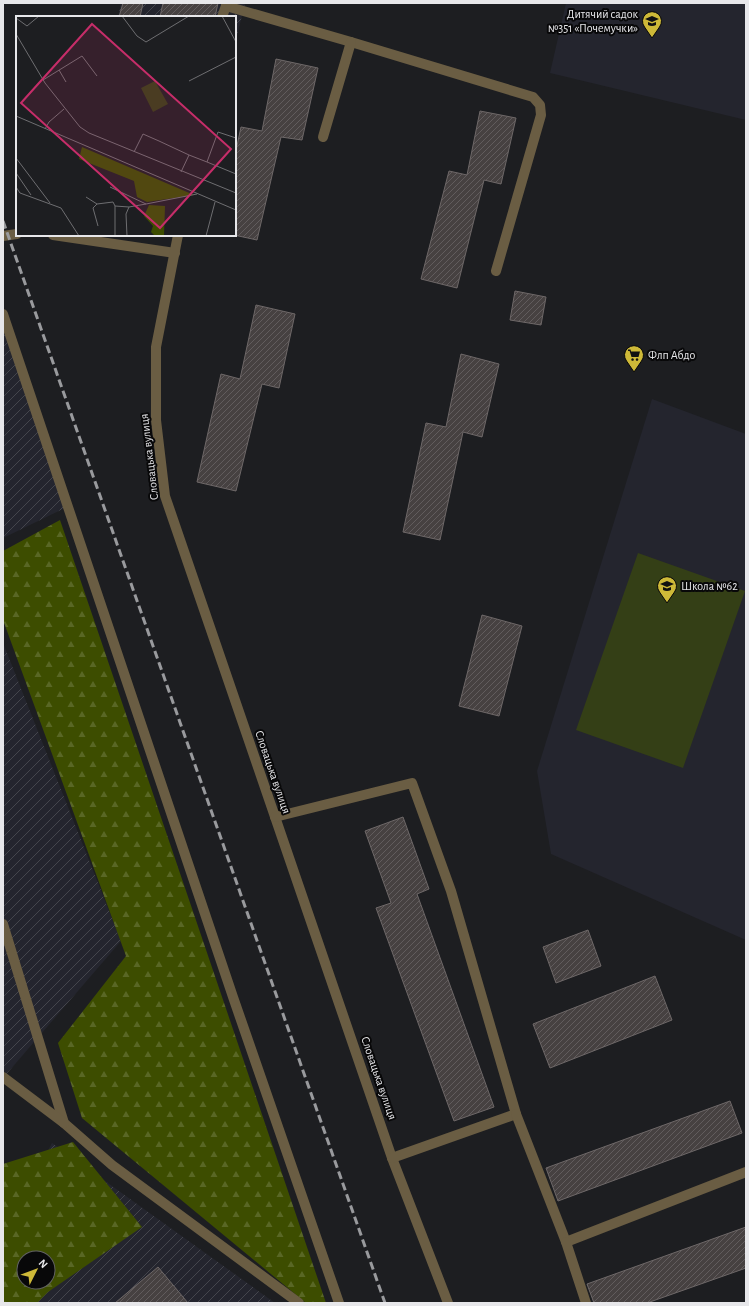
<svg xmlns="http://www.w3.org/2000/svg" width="749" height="1306" font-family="'Alegreya Sans',sans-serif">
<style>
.built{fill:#24252e}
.industrial{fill:url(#industrial-furrows);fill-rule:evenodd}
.forest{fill:url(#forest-firs);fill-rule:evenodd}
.pitch{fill:#343f16}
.building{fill:url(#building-hatch);stroke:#6e6868}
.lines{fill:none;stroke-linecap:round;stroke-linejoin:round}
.minor{stroke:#6a5d43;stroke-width:10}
.rail{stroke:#999a9d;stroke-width:3;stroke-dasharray:8 4;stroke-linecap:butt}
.labels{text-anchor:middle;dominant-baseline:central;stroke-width:4;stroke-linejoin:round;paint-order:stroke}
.poi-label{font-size:12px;fill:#e7e7ea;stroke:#080809;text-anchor:start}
.street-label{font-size:12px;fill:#e7e7ea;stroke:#080809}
.inset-road{fill:none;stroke:#6e6e71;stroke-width:1}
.view{fill:#c62d69;fill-opacity:0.15;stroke:#c62d69;stroke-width:2}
.inset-edge{fill:none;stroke:#e7e7ea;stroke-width:2}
</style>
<defs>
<pattern id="industrial-furrows" width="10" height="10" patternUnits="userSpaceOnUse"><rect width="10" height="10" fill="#24252e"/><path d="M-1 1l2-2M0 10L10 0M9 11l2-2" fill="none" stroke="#44454c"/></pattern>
<pattern id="forest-firs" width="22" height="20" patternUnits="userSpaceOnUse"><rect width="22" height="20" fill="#3d4d00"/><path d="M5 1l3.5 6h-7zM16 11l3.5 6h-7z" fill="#596725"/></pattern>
<pattern id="building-hatch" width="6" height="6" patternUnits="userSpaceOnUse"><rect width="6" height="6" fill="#464141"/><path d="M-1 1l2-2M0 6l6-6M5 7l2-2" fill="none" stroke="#615c5d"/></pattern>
</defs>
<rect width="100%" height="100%" fill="#1d1e21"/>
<g class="built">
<polygon points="566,3 746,3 746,120 550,73"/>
<polygon points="652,399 746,434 746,940 551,854 537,771"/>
</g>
<g class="industrial">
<polygon points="121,3 245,3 235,44 235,17 118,17"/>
<polygon points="3,325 69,506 3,538"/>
<polygon points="3,643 121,941 3,1078"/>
<path d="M52,1143L275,1303H3V1235ZM24,1258H48V1282H24Z"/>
</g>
<g class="forest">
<polygon points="60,520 326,1303 306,1303 82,1118 58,1043 126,956 3,620 3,551"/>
<path d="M73,1142L142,1227L48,1292L37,1303H3V1164ZM24,1258H48V1282H24Z"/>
</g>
<polygon class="pitch" points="638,553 745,591 683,768 576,730"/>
<g class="building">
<polygon points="123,3 143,3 140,17 119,17"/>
<polygon points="163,3 218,3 215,17 160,17"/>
<polygon points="276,59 318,68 302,140 281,137 257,240 234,235 235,235 235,155 241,127 262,131"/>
<polygon points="480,111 516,118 501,184 484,180 457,288 421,279 449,171 467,175"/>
<polygon points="515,291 546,297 541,325 510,320"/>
<polygon points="256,305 295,314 279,388 262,384 236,491 197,482 221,374 240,379"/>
<polygon points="461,354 499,364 482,437 463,432 440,540 403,532 426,423 446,427"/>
<polygon points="482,615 522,626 499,716 459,706"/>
<polygon points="403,817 429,889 417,894 494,1107 454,1121 376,908 391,903 365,831"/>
<polygon points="588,930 601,966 556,983 543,947"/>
<polygon points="655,976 672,1020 550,1068 533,1024"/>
<polygon points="730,1101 742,1133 558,1201 546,1168"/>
<polygon points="746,1227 746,1268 647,1303 594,1303 587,1284"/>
<polygon points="158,1267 188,1303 115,1303"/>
</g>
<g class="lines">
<g class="minor">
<polyline points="226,6 351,42 533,97 540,105 541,115 496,271"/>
<polyline points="222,17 227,3"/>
<polyline points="323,137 351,42"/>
<polyline points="53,235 175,253"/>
<polyline points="178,235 156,347 156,420 165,496 392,1158 448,1303"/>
<polyline points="3,236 17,234"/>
<polyline points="3,314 233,997 339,1303"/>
<polyline points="275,817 412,783 451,891 516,1114 392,1158"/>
<polyline points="3,924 64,1123 112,1165 299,1303"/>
<polyline points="3,1077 64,1123"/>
<polyline points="516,1114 566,1242 746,1172"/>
<polyline points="566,1242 586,1303"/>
</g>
<polyline class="rail" points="3,221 385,1303"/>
</g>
<defs>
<symbol id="school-pin" viewBox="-11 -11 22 30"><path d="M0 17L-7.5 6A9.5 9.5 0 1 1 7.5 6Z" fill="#ceb938" stroke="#080809"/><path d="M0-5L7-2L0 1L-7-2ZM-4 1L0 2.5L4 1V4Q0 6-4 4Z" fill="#111"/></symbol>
<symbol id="supermarket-pin" viewBox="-11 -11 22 30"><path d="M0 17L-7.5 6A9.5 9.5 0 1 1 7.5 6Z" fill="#ceb938" stroke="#080809"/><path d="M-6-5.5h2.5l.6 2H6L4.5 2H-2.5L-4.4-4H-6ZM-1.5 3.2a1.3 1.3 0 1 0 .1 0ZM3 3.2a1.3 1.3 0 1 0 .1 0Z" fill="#111"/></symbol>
</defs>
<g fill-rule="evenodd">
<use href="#school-pin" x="641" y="10" width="22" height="30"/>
<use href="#supermarket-pin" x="623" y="344" width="22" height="30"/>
<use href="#school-pin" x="656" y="575" width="22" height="30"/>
</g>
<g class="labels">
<g class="poi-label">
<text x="638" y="14" text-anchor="end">Дитячий садок<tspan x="638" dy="14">№351 «Почемучки»</tspan></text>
<text x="648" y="355">Флп Абдо</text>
<text x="681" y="586">Школа №62</text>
</g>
<g class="street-label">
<text transform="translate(149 457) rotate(-97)">Словацька вулиця</text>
<text transform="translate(273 772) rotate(71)">Словацька вулиця</text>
<text transform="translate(379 1078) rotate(71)">Словацька вулиця</text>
</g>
</g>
<g transform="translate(16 16)">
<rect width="220" height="220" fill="#1d1e21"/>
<path d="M66,131L178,179L131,186L121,181L118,165L63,143ZM133,189L149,190L148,220H139L135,216L137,210L128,200Z" fill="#3d4d00"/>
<path d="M139,65L152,88L137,96L125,72Z" fill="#343f16"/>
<path class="inset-road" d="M106,0L121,20L130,26L173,0M206,0L220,26M0,2L11,10L23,0M0,18L29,67L64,111L73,117L220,177M43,54L50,66M27,64L66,40L81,60M173,65L220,41M0,100L220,194M29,113L33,106L48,93M118,136L127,118L143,125L173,139L165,156M173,139L191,146L202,116L220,122M0,142L34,187M191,146L220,158M0,157L15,179M0,171L4,177L45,192L63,220M94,171L130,188L181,178M70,181L81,188L97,186L99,190L113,191L130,188M81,188L77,192L82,210M99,190V220M111,220L110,198L113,191M190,220L199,186"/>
<path class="view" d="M76,8L215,133L144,212L5,87Z"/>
<rect width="220" height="220" class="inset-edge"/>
</g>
<rect width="749" height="1306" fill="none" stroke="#e7e7ea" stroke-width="8"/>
<g transform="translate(36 1270) rotate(48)"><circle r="19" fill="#080809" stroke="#616163"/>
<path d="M0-3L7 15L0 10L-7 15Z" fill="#ceb938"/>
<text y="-6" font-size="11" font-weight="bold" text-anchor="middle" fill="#e7e7ea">N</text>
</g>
</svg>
